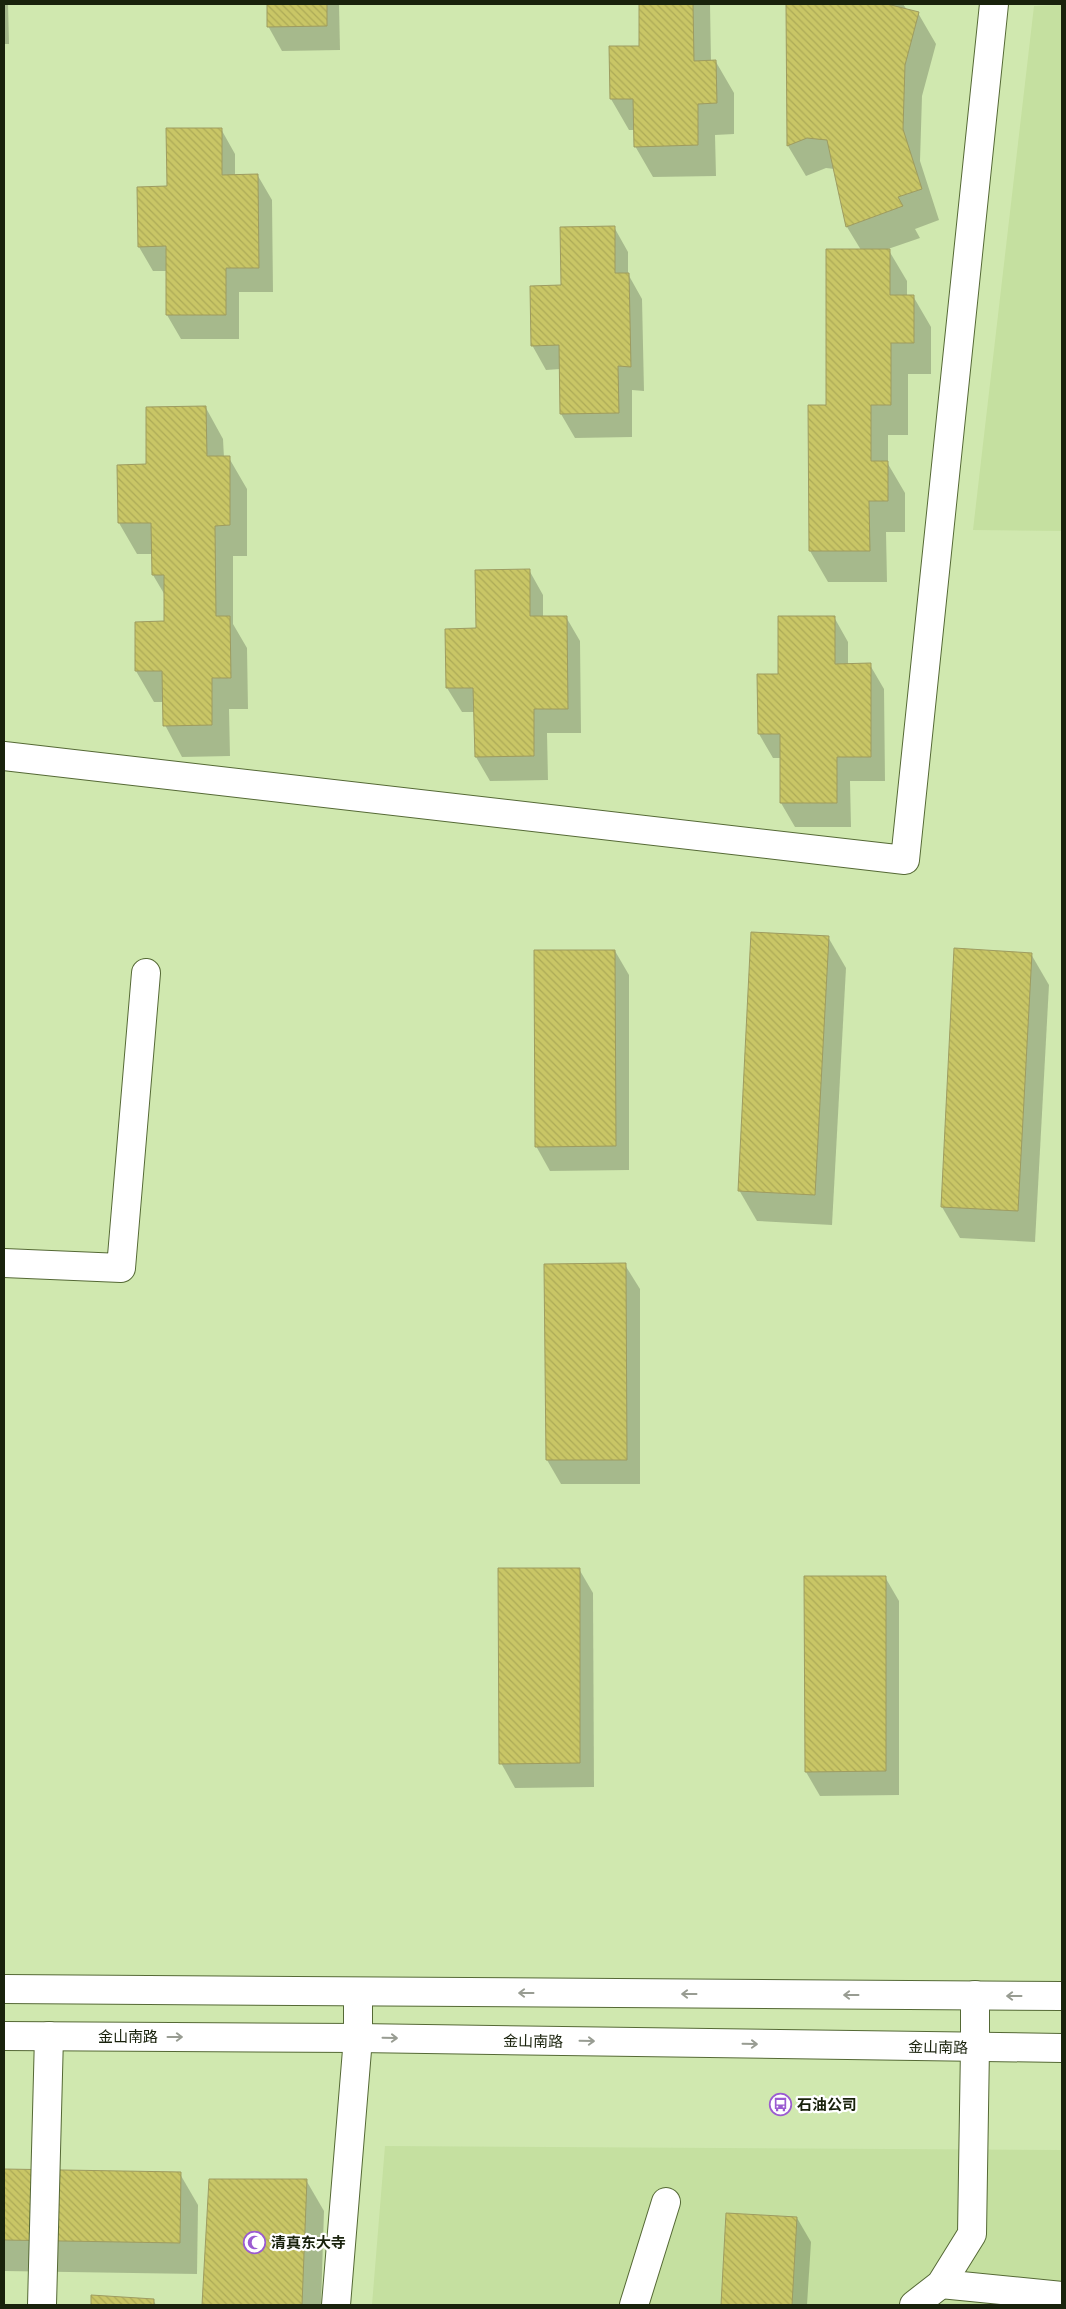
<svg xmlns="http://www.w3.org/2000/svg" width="1066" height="2309" font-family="Quicksand,'Noto Sans SC',sans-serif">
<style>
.built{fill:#c5e0a0}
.shadow{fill:#0003}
.building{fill:url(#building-back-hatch);stroke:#9e9c61}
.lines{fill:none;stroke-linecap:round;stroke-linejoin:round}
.street-casing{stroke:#556935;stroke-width:30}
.secondary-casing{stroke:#556935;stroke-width:30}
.street{stroke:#fff;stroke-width:28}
.secondary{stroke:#fff;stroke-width:28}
.oneway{stroke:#989c92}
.labels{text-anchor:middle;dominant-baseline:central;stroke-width:4.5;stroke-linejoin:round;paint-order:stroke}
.street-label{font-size:15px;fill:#19220c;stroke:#fff}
.poi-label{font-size:15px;font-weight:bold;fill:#19220c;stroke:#fff;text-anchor:start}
</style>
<defs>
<pattern id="building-back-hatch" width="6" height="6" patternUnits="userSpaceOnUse" patternTransform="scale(1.25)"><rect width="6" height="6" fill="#c9c666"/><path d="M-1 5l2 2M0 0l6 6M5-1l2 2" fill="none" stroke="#acaa57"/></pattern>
</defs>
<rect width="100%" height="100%" fill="#d0e8af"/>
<g class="built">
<polygon points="1062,5 1062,531 973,530 1034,6"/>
<polygon points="385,2146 1062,2150 1062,2305 372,2305"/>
</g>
<g class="shadow">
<polygon points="4,4 8,4 9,44 4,44"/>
<polygon points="268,4 339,4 340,50 282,51 268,26"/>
<polygon points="640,4 710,4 711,62 716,62 734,93 734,134 715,135 716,176 653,177 635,146 635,130 629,130 611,99 610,48 641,47"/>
<polygon points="787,4 903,4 907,10 918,13 936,44 922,96 920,161 939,220 915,229 920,238 888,249 907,281 907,296 913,296 931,327 931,374 908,374 908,435 888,435 888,464 905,493 905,532 886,532 887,582 828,582 810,551 810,406 827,406 861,250 847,227 835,169 826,168 806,176 788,146"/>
<polygon points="221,129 235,154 235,176 258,176 272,200 273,292 239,292 239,339 181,339 167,315 167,271 153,271 139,247 169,188"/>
<polygon points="614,227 628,252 628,274 642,299 644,391 632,390 632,437 575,438 561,414 560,369 546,370 532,345 562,286"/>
<polygon points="206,408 223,439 224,458 229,458 247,489 247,556 233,556 233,624 247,648 248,709 229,709 230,756 182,757 165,725 164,702 154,702 136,671 166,622 166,597 153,575 153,554 137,554 119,523 148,466"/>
<polygon points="529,570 543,595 543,617 566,617 580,641 581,733 547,733 548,780 490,781 476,757 475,712 462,712 447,688 477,629"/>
<polygon points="834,617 848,642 848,665 870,665 884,689 885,781 850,781 851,827 795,827 781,803 781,758 773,758 759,734 779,675"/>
<polygon points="828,937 846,968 832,1225 757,1221 739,1190"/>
<polygon points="615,951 629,975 629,1170 550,1171 536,1146"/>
<polygon points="1031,954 1049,985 1035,1242 960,1238 942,1207"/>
<polygon points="625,1265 640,1289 640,1484 561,1484 547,1460"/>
<polygon points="579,1569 593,1593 594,1787 515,1788 501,1763"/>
<polygon points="885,1577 899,1601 899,1795 820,1796 806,1772"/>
<polygon points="4,2171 180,2174 198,2205 197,2274 4,2271"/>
<polygon points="306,2180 324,2211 321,2305 203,2305 210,2181"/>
<polygon points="727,2214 797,2218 811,2242 807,2305 722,2305"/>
<polygon points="92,2296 153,2300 156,2305 92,2305"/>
</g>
<g class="building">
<polygon points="267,4 327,4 327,26 267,27"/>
<polygon points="639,4 693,4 694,61 716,60 717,103 698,104 698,145 634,147 633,99 610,99 609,46 639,46"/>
<polygon points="786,4 887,4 919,12 905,65 903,129 922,189 898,197 903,206 846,227 827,140 807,138 787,146"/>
<polygon points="166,128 222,128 222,175 258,174 259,268 226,268 226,315 166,315 166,246 138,247 137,187 167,186"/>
<polygon points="615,226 615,273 629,273 631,367 618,366 619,413 560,414 559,345 531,346 530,286 561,285 560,227"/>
<polygon points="826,249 890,249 890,295 914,295 914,343 891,343 891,405 871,405 871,461 888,461 888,501 869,501 870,551 809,551 808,405 826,405"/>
<polygon points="206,406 207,456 230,456 230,525 215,526 216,616 230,616 231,678 212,678 212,725 163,726 162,671 135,671 135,622 164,621 164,575 152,575 151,523 118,523 117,465 146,464 146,407"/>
<polygon points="530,569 530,616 567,616 568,709 534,709 534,756 475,757 473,688 446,688 445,629 476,628 475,570"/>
<polygon points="778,616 835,616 835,664 871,663 871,757 837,757 837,803 780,803 780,734 758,734 757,674 778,674"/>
<polygon points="751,932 829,936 815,1195 738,1191"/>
<polygon points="954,948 1032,953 1018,1211 941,1207"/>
<polygon points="534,950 615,950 616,1146 535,1147"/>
<polygon points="626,1263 627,1460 546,1460 544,1264"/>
<polygon points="498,1568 580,1568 580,1763 499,1764"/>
<polygon points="804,1576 886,1576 886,1771 805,1772"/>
<polygon points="4,2169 181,2172 180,2243 4,2240"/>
<polygon points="209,2179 307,2179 302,2305 202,2305"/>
<polygon points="726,2213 797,2217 792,2305 721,2305"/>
<polygon points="91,2295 154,2299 154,2305 91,2305"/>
</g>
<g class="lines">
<defs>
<g id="street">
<polyline points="4,756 905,860 994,4"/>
<polyline points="4,1263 121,1268 146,973"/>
<polyline points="941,2284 1062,2296"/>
<polyline points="42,2305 49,2036"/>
<polyline points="336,2305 358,2038"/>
<polyline points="634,2305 666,2202"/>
<polyline points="914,2305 941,2284 972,2234 975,2047"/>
</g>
<g id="secondary">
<polyline points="4,1989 1062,1996"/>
<polyline points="975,1995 975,2047"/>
<polyline points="4,2036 358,2038 1062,2048"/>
<polyline points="358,2038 358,1992"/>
</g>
</defs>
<use href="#street" class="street-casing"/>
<use href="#secondary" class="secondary-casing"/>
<use href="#street" class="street"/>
<use href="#secondary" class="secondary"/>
</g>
<defs><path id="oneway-shaft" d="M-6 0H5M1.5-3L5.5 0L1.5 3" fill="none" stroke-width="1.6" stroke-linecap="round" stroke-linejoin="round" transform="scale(1.25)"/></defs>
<g class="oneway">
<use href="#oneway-shaft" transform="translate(526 1993) rotate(-180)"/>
<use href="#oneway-shaft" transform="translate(689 1994) rotate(-180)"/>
<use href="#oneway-shaft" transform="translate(851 1995) rotate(-180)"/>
<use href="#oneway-shaft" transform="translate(1014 1996) rotate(-180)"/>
<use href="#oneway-shaft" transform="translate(175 2037)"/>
<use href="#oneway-shaft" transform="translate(390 2038) rotate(1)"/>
<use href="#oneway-shaft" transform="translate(587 2041) rotate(1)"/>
<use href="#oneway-shaft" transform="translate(750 2044) rotate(1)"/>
</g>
<defs>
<symbol id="bus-ring" viewBox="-11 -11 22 22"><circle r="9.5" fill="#fff" stroke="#9b5bd1" stroke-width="1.5"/><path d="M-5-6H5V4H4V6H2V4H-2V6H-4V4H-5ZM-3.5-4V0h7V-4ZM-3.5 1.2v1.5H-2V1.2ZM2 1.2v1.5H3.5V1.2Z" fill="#9b5bd1"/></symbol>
<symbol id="mosque-ring" viewBox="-11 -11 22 22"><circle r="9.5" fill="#fff" stroke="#9b5bd1" stroke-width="1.5"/><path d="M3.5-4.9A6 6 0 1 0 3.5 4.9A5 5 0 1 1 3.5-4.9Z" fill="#9b5bd1"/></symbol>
</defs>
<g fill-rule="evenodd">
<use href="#bus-ring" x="768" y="2092" width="25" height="25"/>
<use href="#mosque-ring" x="242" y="2230" width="25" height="25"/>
</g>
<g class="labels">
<g class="street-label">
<text x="128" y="2036">金山南路</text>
<text transform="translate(533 2041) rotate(1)">金山南路</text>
<text transform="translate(938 2047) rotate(1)">金山南路</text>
</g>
<g class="poi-label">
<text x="797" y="2104">石油公司</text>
<text x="271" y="2242">清真东大寺</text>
</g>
</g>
<rect width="1066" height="2309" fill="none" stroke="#19220c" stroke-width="10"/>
</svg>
